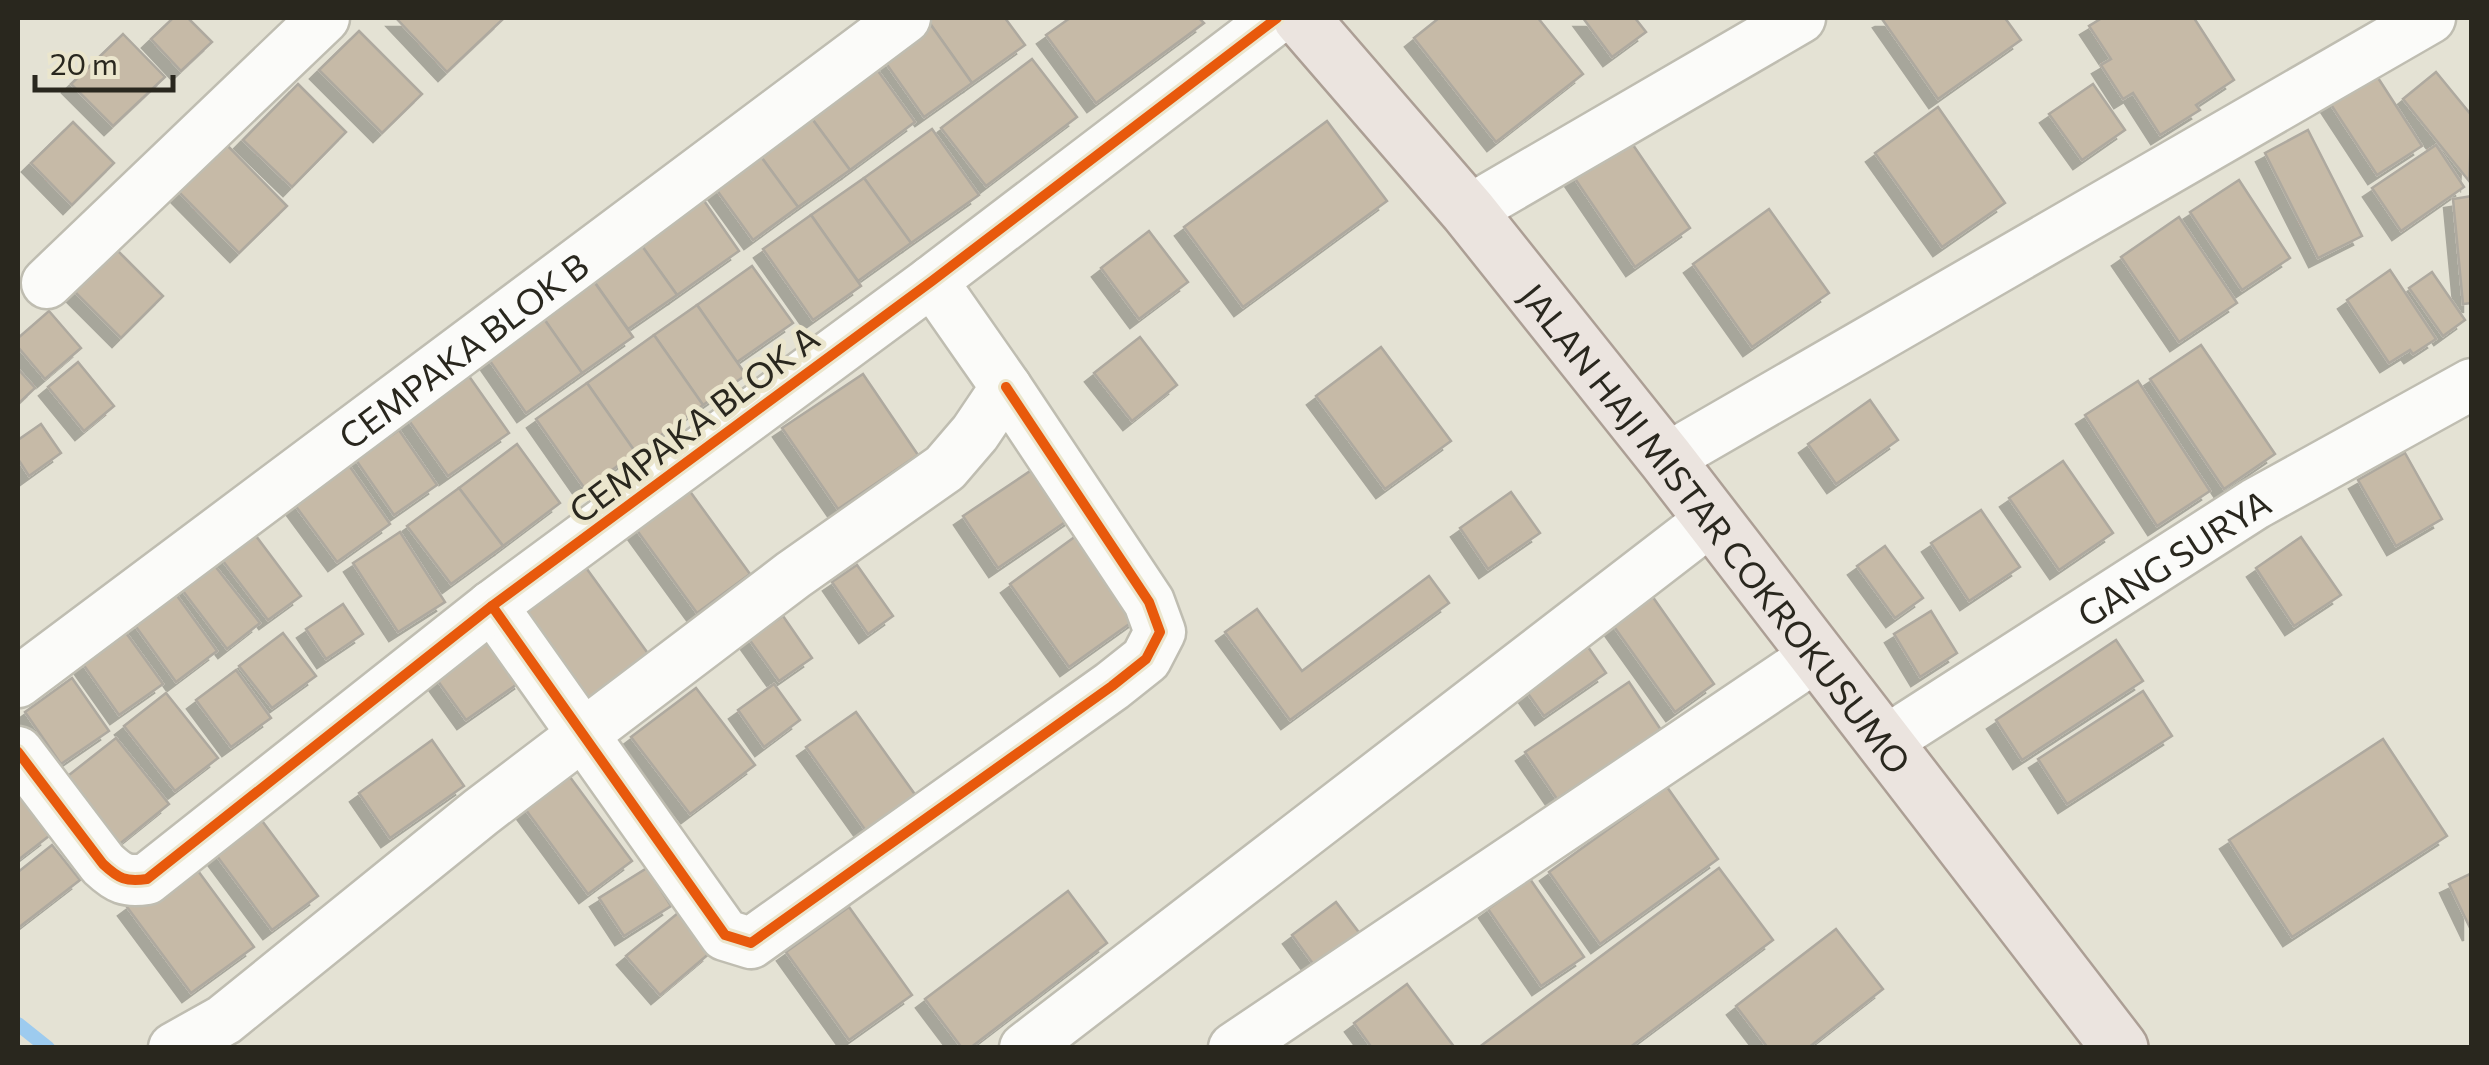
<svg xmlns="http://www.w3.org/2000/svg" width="2489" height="1065" font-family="Commissioner,sans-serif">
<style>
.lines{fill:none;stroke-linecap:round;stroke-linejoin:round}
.stream{stroke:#9dcbef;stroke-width:14}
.building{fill:#c6baa7;stroke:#aea99f;stroke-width:2.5;filter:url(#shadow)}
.minor-casing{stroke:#bfbdb1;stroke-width:55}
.major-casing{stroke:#ac9f95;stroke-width:60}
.minor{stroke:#fbfbf9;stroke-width:50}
.major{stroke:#ebe4df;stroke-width:55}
.cycleway-casing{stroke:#ebe6cd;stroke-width:16}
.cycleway{stroke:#e8590c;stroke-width:10}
.labels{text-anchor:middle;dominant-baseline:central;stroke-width:10;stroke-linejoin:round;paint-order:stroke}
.street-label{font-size:35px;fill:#29271e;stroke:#ebe6cd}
</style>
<defs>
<filter id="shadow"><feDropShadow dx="-9" dy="9" stdDeviation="0" flood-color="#0004"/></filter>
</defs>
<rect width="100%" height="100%" fill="#e4e2d4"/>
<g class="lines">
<polyline class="stream" points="18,1024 48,1048"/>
</g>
<g class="building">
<polygon points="173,18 188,18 212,42 181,71 151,39"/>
<polygon points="396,18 500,18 502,20 447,72"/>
<polygon points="926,18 1005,18 1025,45 972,83"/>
<polygon points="926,18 972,83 924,117 878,52"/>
<polygon points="1070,18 1199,18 1204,23 1096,103 1046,35"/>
<polygon points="1439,18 1538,18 1583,74 1496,142 1414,38"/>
<polygon points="1583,18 1635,18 1646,32 1612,57"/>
<polygon points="1884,18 2005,18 2021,40 1938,99 1882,19"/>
<polygon points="2102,18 2194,18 2234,80 2196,105 2200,110 2160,135 2133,93 2123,99 2101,65 2111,59 2089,26"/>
<polygon points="359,31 422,94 382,133 319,70"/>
<polygon points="123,34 165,77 113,126 71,84"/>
<polygon points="1032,59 1077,117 986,186 941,128"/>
<polygon points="873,64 915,122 850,170 807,112"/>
<polygon points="2371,67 2422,146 2377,175 2326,97"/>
<polygon points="2436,72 2472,116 2469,181 2403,99"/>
<polygon points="298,84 346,132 292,187 243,140"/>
<polygon points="2093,84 2125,130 2082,160 2049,114"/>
<polygon points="1938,107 2005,203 1942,247 1875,153"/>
<polygon points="807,112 850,170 798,207 756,150"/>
<polygon points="1327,121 1387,201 1243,307 1184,227"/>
<polygon points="73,122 114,163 72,205 31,163"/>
<polygon points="1620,126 1690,228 1635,267 1565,164"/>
<polygon points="932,129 979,195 911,243 864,178"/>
<polygon points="2308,130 2362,236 2318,258 2265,153"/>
<polygon points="218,136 287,206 239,253 170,183"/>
<polygon points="2436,145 2464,187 2401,231 2372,188"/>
<polygon points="756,150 798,207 753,240 711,182"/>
<polygon points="864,178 911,243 858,281 811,215"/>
<polygon points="2239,180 2290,258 2242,290 2190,212"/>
<polygon points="700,195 739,251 677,295 637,239"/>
<polygon points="2472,196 2472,303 2463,304 2453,199"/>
<polygon points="1769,209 1829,293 1752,347 1693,264"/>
<polygon points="811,215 861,286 813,320 763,249"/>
<polygon points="2179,217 2237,303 2179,342 2121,257"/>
<polygon points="1149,231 1188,282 1139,319 1101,268"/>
<polygon points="637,239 677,295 628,329 588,273"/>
<polygon points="115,248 163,296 121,338 72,289"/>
<polygon points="752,266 793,323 737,362 697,305"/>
<polygon points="2390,270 2436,339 2413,354 2410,350 2389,363 2347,300"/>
<polygon points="2432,272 2465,320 2443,336 2409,288"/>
<polygon points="588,273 633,337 582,373 537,309"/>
<polygon points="697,305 746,375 703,405 654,335"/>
<polygon points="537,309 582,373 526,413 481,348"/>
<polygon points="49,311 81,348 45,379 18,347 18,338"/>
<polygon points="654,335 703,405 636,453 587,383"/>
<polygon points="1140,337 1177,385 1132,421 1094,373"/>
<polygon points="2201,345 2275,454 2224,489 2150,379"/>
<polygon points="1381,347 1451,441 1385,489 1316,396"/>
<polygon points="78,362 114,406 84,431 48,387"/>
<polygon points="459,362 509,433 448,476 398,405"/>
<polygon points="18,369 35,388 18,404"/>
<polygon points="863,374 918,455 838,509 782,428"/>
<polygon points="2138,381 2210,491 2157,526 2085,415"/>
<polygon points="587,383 636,453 585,489 536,419"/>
<polygon points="1870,400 1898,440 1836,484 1808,444"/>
<polygon points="41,424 61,453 29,476 18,459 18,440"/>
<polygon points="399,430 437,485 394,515 356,460"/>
<polygon points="517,444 560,503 503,546 459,488"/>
<polygon points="2405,453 2442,519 2396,546 2358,480"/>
<polygon points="341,454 390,524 337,562 286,493"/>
<polygon points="2063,461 2113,533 2059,570 2009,498"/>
<polygon points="1039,465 1074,516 998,568 963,516"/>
<polygon points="681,479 750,574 697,613 628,518"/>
<polygon points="459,488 503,546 451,584 407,526"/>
<polygon points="1511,492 1540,533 1488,569 1460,528"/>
<polygon points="1981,510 2020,567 1969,601 1931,543"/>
<polygon points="400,532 445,602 398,632 353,563"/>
<polygon points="1080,533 1139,617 1069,667 1010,584"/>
<polygon points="256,536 301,596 268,620 223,561"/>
<polygon points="2301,537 2341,595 2294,626 2256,568"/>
<polygon points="1885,546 1923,598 1895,618 1857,566"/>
<polygon points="579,558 652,659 587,706 514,604"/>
<polygon points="857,565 893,616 868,634 832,582"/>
<polygon points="215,566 260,623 227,649 183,591"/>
<polygon points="1429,576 1449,603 1290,720 1225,632 1257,609 1302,671"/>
<polygon points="175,593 217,651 176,682 134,624"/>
<polygon points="1650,593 1714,684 1675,712 1610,621"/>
<polygon points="343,604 363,634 326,659 306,629"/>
<polygon points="1931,611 1957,653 1920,677 1894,634"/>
<polygon points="783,616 812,658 779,681 749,639"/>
<polygon points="121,626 163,684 119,715 78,657"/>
<polygon points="487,629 523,680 466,720 430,670"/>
<polygon points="283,633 316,676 272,708 239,666"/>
<polygon points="2116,640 2143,681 2022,760 1996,720"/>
<polygon points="1586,644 1606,673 1544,716 1524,688"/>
<polygon points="236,670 271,718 231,747 196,700"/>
<polygon points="72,678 109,731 61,764 25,712"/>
<polygon points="1629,682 1661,730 1557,799 1525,752"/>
<polygon points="774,684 800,720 764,747 738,710"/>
<polygon points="696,688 755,765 690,814 631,737"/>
<polygon points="2143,691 2172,736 2067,804 2038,759"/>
<polygon points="166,693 218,758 175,791 124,726"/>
<polygon points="856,712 924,807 874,842 806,747"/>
<polygon points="116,738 169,804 117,846 64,779"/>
<polygon points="2383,739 2447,836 2292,937 2229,840"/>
<polygon points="432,740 464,786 390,838 359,793"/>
<polygon points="567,773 632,861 588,894 523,806"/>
<polygon points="1667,787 1718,859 1600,944 1549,872"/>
<polygon points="18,794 49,836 18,860"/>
<polygon points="254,810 318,896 272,930 208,844"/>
<polygon points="52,845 80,880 18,928 18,872"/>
<polygon points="190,860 254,947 191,993 127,907"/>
<polygon points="647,868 671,906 624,936 599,898"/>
<polygon points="1719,868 1773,940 1629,1048 1478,1048"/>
<polygon points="2472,873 2472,932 2449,884"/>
<polygon points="1530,879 1584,957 1541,986 1488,909"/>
<polygon points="1068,891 1107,943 970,1048 962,1048 925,999"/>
<polygon points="1336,902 1367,943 1322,976 1292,935"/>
<polygon points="849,907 912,995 849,1040 786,952"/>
<polygon points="678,913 711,952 660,995 626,956"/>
<polygon points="1836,929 1883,989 1808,1048 1768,1048 1736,1006"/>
<polygon points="1407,984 1455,1048 1372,1048 1354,1023"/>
</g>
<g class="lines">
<defs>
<g id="minor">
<polyline points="1468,211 1800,18"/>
<polyline points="47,283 324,18"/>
<polyline points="1666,459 2430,18"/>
<polyline points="492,606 725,935 751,943 1112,686 1146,659 1160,632 1149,602 1006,387"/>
<path id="s1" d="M18,682L905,18"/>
<path id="s2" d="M1883,743L2255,504L2472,384"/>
<path d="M18,752L103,864C119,879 126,882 147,879L492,606L932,281L1277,18"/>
<polyline points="174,1048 224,1020 481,812 793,575 945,468 975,433 1006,387 932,281"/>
<polyline points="1025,1048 1712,519"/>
<polyline points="1234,1048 1816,656"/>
</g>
<g id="major">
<path id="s3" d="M1301,18L1468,211L1666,459L2120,1048"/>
</g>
</defs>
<use href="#minor" class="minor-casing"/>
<use href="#major" class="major-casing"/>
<use href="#minor" class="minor"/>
<use href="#major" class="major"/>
<defs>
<g id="cycleway">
<polyline points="492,606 725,935 751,943 1112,686 1146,659 1160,632 1149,602 1006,387"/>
<path d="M18,752L103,864C119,879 126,882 147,879L492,606L932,281L1277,18"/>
</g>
</defs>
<use href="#cycleway" class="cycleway-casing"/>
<use href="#cycleway" class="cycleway"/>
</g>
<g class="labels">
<g class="street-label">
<text stroke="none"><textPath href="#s1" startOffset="555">CEMPAKA BLOK B</textPath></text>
<text transform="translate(693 423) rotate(-37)">CEMPAKA BLOK A</text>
<text stroke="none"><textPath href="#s3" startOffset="658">JALAN HAJI MISTAR COKROKUSUMO</textPath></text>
<text stroke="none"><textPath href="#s2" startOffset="345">GANG SURYA</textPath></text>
</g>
</g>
<rect width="2489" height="1065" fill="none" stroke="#29271e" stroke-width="40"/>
<path d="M35 75v15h138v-15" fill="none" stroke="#29271e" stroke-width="5"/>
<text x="50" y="75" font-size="30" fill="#29271e" stroke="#ebe6cd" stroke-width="8" paint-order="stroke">20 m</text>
</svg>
